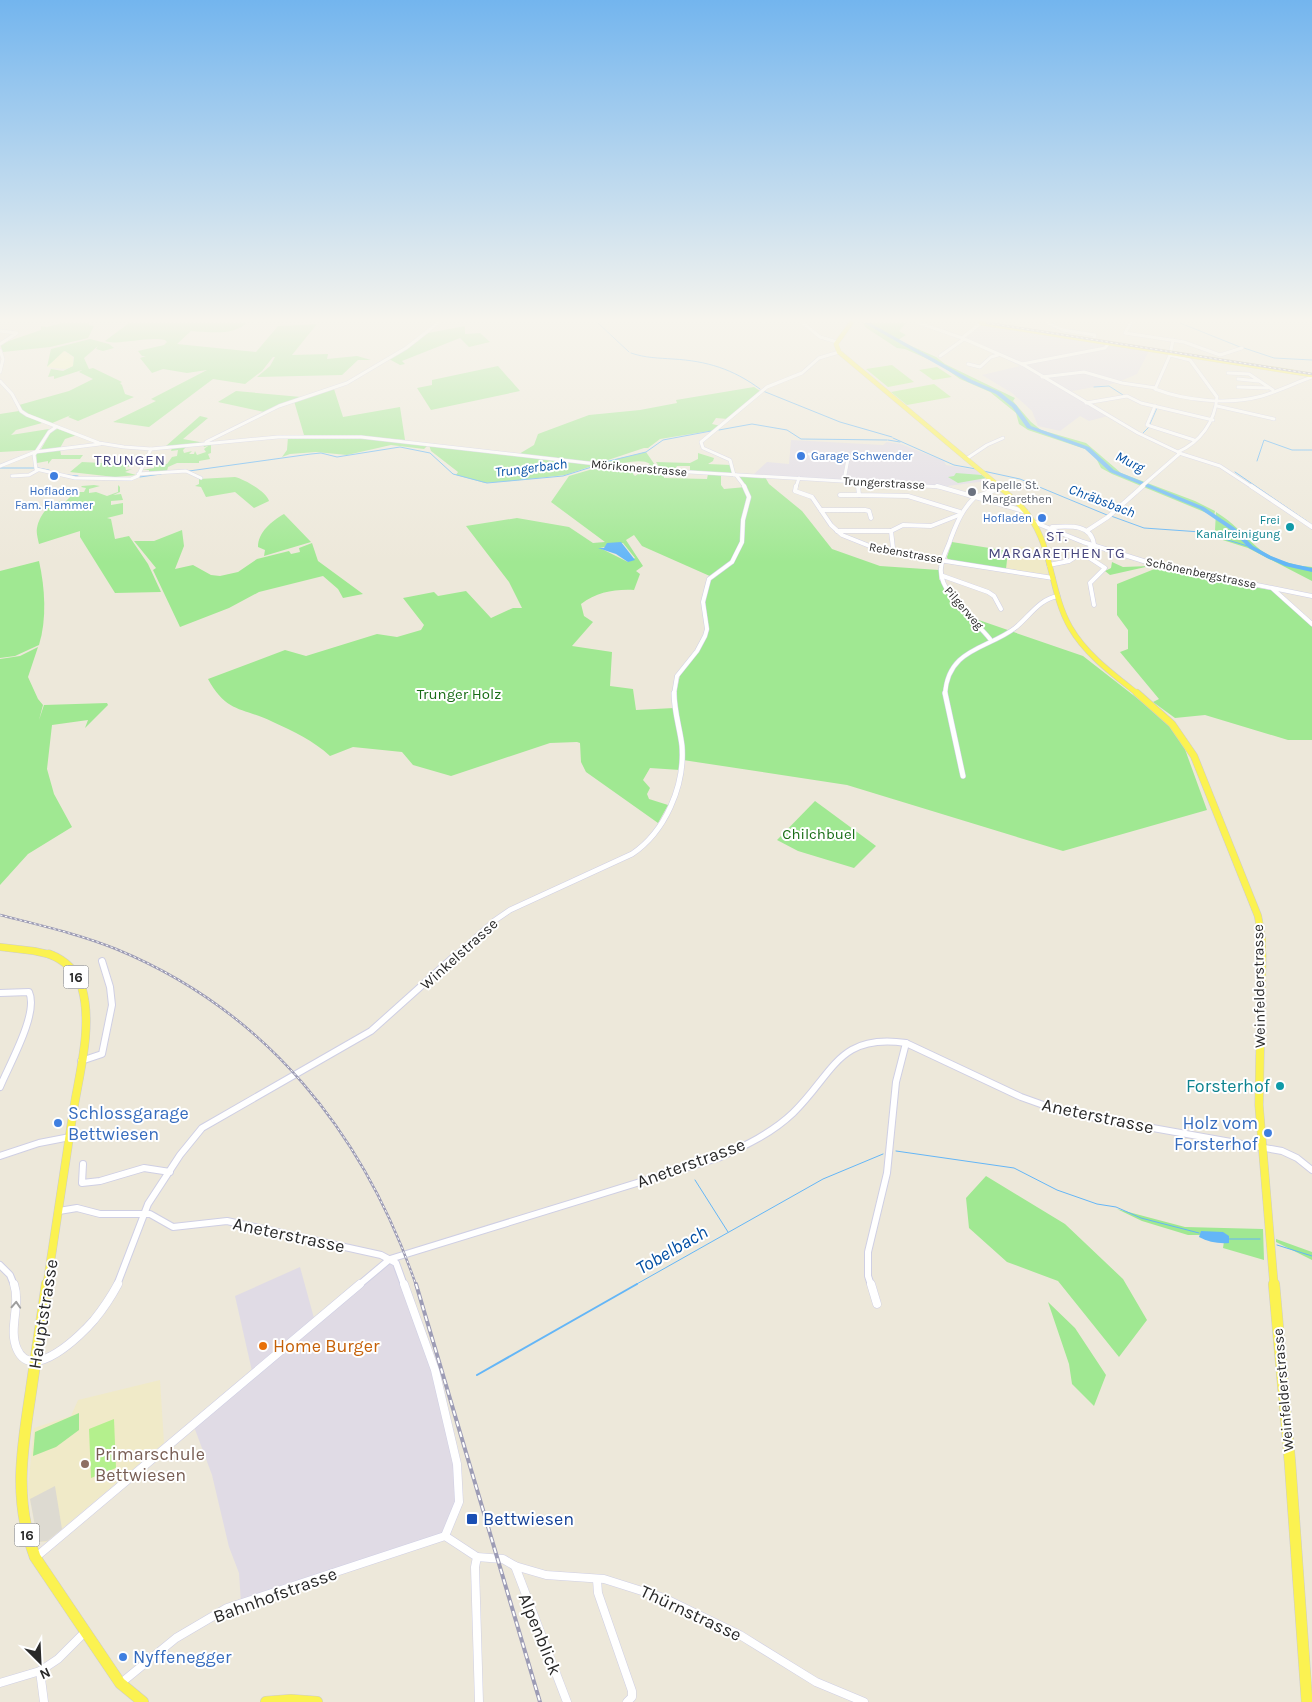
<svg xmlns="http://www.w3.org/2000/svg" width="1312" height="1702" font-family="Karla,sans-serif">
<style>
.industrial{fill:#e0dbe5}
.education{fill:#f0eac8}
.green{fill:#a0e892;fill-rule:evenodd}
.sand{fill:#f3f5ba}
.pitch{fill:#b4f08d}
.plaza{fill:#dddad1}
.water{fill:#64b6f7}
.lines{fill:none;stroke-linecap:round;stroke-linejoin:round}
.stream-far1{stroke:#64b6f7;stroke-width:1}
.stream{stroke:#64b6f7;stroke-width:2}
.river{fill:#64b6f7;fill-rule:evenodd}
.minor-far4-casing{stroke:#cfcfe4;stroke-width:4}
.minor-far3-casing{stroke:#cfcfe4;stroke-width:5}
.minor-far2-casing{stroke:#cfcfe4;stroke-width:6}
.minor-far1-casing{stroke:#cfcfe4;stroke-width:8}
.minor-casing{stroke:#cfcfe4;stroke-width:9}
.major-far4-casing{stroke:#ccc;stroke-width:5}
.major-far3-casing{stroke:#ccc;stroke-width:6}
.major-far2-casing{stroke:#ccc;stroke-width:8}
.major-far1-casing{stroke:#ccc;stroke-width:9}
.major-casing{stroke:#ccc;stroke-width:12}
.minor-far4{stroke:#fff;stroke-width:3}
.minor-far3{stroke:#fff;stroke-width:4}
.minor-far2{stroke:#fff;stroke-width:5}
.minor-far1{stroke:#fff;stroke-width:6}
.minor{stroke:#fff;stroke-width:8}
.major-far4{stroke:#fbf251;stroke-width:4.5}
.major-far3{stroke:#fbf251;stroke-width:5}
.major-far2{stroke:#fbf251;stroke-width:7}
.major-far1{stroke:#fbf251;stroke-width:8}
.major{stroke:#fbf251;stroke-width:11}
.rail-far1-casing{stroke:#9d9cb5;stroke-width:2.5}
.rail-casing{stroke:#9d9cb5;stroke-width:4}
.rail-far1{stroke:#fff;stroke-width:1;stroke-dasharray:2.5;stroke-linecap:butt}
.rail{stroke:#fff;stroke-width:2;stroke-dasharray:5.5;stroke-linecap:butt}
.oneway{stroke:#9f9f9f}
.shop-dot{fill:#3f7fe0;stroke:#fff;stroke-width:2}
.worship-dot{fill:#6b7280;stroke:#fff;stroke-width:2}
.culture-dot{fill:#0f9aa8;stroke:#fff;stroke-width:2}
.food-dot{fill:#e8710a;stroke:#fff;stroke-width:2}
.education-dot{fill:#8d6e63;stroke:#fff;stroke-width:2}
.transit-dot{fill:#1a4fb4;stroke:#fff;stroke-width:2}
.labels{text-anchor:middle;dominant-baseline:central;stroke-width:4;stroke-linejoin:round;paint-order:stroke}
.far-shop-label{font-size:12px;fill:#366cbe;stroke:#fff;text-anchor:start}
.far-street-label{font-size:12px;fill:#292929;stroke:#fff}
.far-worship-label{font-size:12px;fill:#5b616d;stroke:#fff;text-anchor:start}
.far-culture-label{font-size:12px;fill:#0d838f;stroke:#fff;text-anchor:end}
.far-water-label{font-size:14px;font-style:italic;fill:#034fa4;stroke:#fff}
.shield{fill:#fff;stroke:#696969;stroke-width:1}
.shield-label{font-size:14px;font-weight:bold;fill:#292929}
.far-quarter-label{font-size:15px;letter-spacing:1px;fill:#47467d;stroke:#fff}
.park-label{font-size:15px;fill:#176c14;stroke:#fff}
.street-label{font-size:15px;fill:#292929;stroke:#fff}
.near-culture-label{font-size:18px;fill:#0d838f;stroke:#fff;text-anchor:end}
.near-shop-label{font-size:18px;fill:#366cbe;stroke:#fff;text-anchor:start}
.near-street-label{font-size:18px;fill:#292929;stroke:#fff}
.near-food-label{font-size:18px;fill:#c56008;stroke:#fff;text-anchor:start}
.near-education-label{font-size:18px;fill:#785e54;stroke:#fff;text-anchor:start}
.near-transit-label{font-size:18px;fill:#164399;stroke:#fff;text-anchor:start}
.near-water-label{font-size:19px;font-style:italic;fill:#034fa4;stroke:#fff}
</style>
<rect width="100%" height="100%" fill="#ede8da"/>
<g class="industrial">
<polygon points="982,324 1149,351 1137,374 1116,383 1067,392 1108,416 1089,421 1080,416 1060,431 1038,426 1032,411 1012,393 982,375 1020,366 965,339"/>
<polygon points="791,440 883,445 887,442 901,444 944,461 946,465 976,470 987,481 947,486 754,474 767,462 789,464"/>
<polygon points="390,1259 396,1263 428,1348 460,1494 445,1536 241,1603 239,1573 229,1547 212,1475 193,1424"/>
<polygon points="300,1267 314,1318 252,1371 235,1296"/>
</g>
<g class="education">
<polygon points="1014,546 1041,548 1049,575 1006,569 1009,551"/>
<polygon points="160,1380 164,1443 46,1542 38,1542 28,1489 34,1428 71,1416 78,1400"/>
</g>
<g class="green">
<polygon points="62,323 89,323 89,325 94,326 88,338 84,339 50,347 3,352 0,344 41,330 41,326 47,327"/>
<path d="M129,323H247C232,336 210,332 191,331L177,344L256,352L278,326L317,324L292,355L328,354L327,359L357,356L371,360H358L342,375L257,377L270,366L275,357H273L262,371L245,384L213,379L149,427L113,422L156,401L151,399L207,370L187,373L163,369L152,373L140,358L146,356H142L138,351L164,345L167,342L165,340C147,336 117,346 105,341Z"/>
<polygon points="863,323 906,323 899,331 906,335 898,340 936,357 945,364 1015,398 1013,401 1031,422 1041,430 1086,443 1121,473 1195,501 1215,511 1214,516 1112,474 1101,468 1096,458 1085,449 1028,430 1019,424 1016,413 990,392 960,379 939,364 905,349 897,348 865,327"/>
<polygon points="465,326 465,334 480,333 490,342 469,347 460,338 402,361 405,364 400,365 389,359 423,334"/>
<polygon points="90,339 109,344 114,348 103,351 96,349 98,346 84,358 89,369 93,368 122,382 120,383 122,385 125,394 134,397 78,421 68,417 71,415 50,424 32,417 22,410 19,405 69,391 93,379 79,372 82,370 54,379 54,376 48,377 51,369 63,371 73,366 74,357 65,351 47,367 51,349"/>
<polygon points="498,366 520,391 431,410 417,388 432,385 432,380"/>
<polygon points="754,387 760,391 728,419 716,418 712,424 721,426 716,430 660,439 648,448 644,448 599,463 519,454 534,445 538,434 589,415 640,410 677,403 676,400"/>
<polygon points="334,389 343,417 400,407 405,440 358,436 304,435 294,401"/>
<polygon points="236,391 301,397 264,412 218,402"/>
<polygon points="19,411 42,423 16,430 11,435 49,429 36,450 0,452 0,414"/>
<polygon points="200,416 208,418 183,439 205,443 166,446"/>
<polygon points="58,429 77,435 65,439 60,448 40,451 52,430"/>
<polygon points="288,437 360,437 427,446 424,449 391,445 347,455 316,452 290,454 282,457 287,450"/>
<polygon points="214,444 211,445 211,453 208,454 210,459 199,461 199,463 177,463 168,467 167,471 149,474 149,470 142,470 154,468 154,464 167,464 172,457 177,456 178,450 171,451 172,448 186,447 183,450 184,453 192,451 189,454 194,454 195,451 197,455 206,452 204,449 208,446 204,447 203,445"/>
<polygon points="429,445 595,465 565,475 511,481 485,483 456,475 458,472 431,451"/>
<polygon points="60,449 61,455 83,455 80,459 52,459 48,464 48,461 37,463 36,453"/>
<path d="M646,452L657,468H645L650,464C640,457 619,466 604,464L612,460Z"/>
<polygon points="698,453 714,458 713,461 708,464 731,465 732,473 690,472 690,466 677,466 674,471 661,470 656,462 690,463 698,459"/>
<polygon points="125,461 133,464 128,467 125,466 126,470 132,469 125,472 136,475 115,477 70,472 82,462 122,464"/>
<path d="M603,466L637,470L633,474L635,476L643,471L664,472V478L707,479L708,474L721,475V485L724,489L746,487L739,476L765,477L769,484L802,511L832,549L880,566L939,570V579L970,617L1083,656L1178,730L1207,810L1063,851L847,785L683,760L675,697L681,671L706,635L705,591L712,577L642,546L634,535L626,540L643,566L636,571L640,574L634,590C615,589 597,592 581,604L584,616L593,622L572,646L612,652L610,686L633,689L636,710L674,708L681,749L680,770L650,768L643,780L650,788L647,794L649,799L668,805L658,823L586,772L581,762L580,743L577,742L550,743L451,776L413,765L402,752L353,747L330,756C314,741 293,731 273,722C243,707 227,714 208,679L285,650L306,656L377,634L397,637L421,630L424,625L403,598L434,592L438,596L466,591L491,618L513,608H522L509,582L466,526L517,518L569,527L593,543L605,542L551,502L569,476ZM623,543L635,558L628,562L600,548Z"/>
<polygon points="956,473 982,475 986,478 958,483 948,477 954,476"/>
<path d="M235,477C244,479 267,492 269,501L254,508L235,492L206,497L201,487L195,486L199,484V479Z"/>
<path d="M94,485L100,486L89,489V493L96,492L107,496L118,492V485L120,487V492L113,495L121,494L123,500L111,501V505L123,503V514L107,518L111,519L115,539L129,536L148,564L161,592L115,593L80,537V531L39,544C38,539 36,533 37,528C39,515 53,497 65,502L75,492H84L86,488L81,487L82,486Z"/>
<path d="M1216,512C1234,523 1242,534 1257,547C1270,559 1295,566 1312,567V581L1248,548L1210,536L1209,533L1215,530Z"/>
<path d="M284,514L311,542L264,556L265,550L258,547C258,532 272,521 284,514Z"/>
<polygon points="182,530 184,546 175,569 193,565 211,575 220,576 238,572 257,559 289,551 291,554 300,552 299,548 312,543 318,561 363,594 343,598 338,589 323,576 259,592 229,608 180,627 153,570 156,568 134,541 154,541"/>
<polygon points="952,542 1008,551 1006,569 948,560 947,557"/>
<path d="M39,561C45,588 47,619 39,645L15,656L0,658V571Z"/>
<polygon points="1112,562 1123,567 1150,566 1110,575 1105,571 1111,568"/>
<polygon points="1157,568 1195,577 1277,591 1312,627 1312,740 1288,740 1205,715 1175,718 1153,702 1159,699 1120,652 1128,649 1128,630 1117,615 1117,584"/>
<polygon points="38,647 28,677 38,699 43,705 39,720 44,705 107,703 108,705 85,728 88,720 52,725 47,769 54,794 72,827 28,854 0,885 0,659 20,656"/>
<polygon points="815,801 876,846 854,868 798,851 777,840"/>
<polygon points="986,1176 1065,1224 1123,1279 1147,1320 1119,1357 1058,1281 1007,1262 969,1228 966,1198"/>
<polygon points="1117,1209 1185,1227 1263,1229 1264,1260 1223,1248 1225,1235 1188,1235 1142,1221"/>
<polygon points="1276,1239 1312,1252 1312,1260 1276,1242"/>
<polygon points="1048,1302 1075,1328 1106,1375 1094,1406 1072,1384 1069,1364"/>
<polygon points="79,1413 79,1430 56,1447 33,1456 35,1432"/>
</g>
<polygon class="sand" points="64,351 73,357 73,366 65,369 47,367"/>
<g class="pitch">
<polygon points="892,365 914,382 888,387 866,369"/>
<polygon points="937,367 952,377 933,380 919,370"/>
<polygon points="934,384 951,397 907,405 891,392"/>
<polygon points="114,1419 116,1468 91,1478 89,1429"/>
</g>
<polygon class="plaza" points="55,1486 62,1529 47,1541 38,1542 30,1499"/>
<g class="water">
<polygon points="621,542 635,560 628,562 616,554 598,548 604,548 607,543"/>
<path d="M1201,1231L1223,1232L1229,1236V1243C1219,1244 1208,1242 1199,1237Z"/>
</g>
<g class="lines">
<g class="stream-far1">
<polyline points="598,323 629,352"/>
<polyline points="1180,323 1240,347"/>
<polyline points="1244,348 1274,358 1312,360"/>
<path d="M631,353C645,358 659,358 673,359C707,361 733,369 760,389"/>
<polyline points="1094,387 1109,386 1123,395"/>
<polyline points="763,391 840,422 892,437"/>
<polyline points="1129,398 1145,405"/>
<polyline points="1150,424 1157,408"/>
<polyline points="719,430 752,424 787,430 801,439 887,440"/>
<polyline points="1143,433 1149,427"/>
<polyline points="893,438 954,465 976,469"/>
<polyline points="888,440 900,442"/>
<polyline points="1257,461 1264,440 1292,450 1312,450"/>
<polyline points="601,463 646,452 663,440 711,431"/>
<polyline points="0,468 34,468"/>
<polyline points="38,468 49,470"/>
<polyline points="189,471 311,454 321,453 337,457 400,447 430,453 453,474 487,483 563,476 598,465"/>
<polyline points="983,471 1020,479 1107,515"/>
<polyline points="1235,472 1308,522"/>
<polyline points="67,475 78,476"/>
<polyline points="140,477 161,474"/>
<polyline points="1111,516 1144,528 1201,532 1251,547"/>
<polyline points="896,1151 1014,1168 1057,1190 1097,1204 1116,1207 1141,1218 1199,1233"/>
<polyline points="695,1180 728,1232"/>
<polyline points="1229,1239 1260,1239"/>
<polyline points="1277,1245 1312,1256"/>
<polyline points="635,1285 823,1179 883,1154"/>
</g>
<polyline class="stream" points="477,1375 637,1284"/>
<polygon class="river" points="864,323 870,323 972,380 1000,392 1016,405 1031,426 1089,447 1114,470 1204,507 1235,528 1253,546 1271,556 1289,563 1312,568 1312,572 1285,566 1267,558 1249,548 1231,530 1200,509 1110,472 1085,449 1027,428 1012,407 996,394 968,382"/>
<defs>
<g id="minor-far4">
<polyline points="803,323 820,337 837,342"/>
<polyline points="919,323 962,338 1022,364 1138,433 1178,452"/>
<polyline points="1048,323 1063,330 1095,335 1093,341"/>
<polyline points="1131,323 1125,333 1184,342 1220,355 1242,348"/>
<polyline points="0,331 17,333 0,344"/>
<polyline points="962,338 981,323"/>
<path d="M1173,340L1170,355L1155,389C1186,401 1229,405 1262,396C1279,391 1295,383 1312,377"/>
<polyline points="0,350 3,359 0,372"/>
<polyline points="940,356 964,339"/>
<polyline points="968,364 980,367 991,357 998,355"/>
<polyline points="1022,364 1105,348 1109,343"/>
<polyline points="1228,373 1249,374 1273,390"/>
<polyline points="1042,377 1084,372 1122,383 1156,388"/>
<polyline points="1238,379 1258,381"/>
<polyline points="0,381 12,394 21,411 27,415 99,443 124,447 151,449 278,437 361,437 640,469 941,487"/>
<polyline points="1238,387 1268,388"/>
<polyline points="1086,403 1127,396 1141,403 1213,420"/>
<polyline points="1155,406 1147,425 1194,440"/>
<polyline points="1217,406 1274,419"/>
<polyline points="56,427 49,432 34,455 36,469 75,478 131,479 138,476 151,449"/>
<polyline points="206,442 279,406 347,383 406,348 438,323"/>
<polyline points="1179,453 1220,466 1252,487"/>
<polyline points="809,454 848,459 844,480"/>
<polyline points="966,459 987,445 1003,438"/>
<polyline points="0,466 35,452 100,444"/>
<polyline points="138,474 186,471 201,478"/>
<polyline points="734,475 730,460 703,448 701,442 767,387 802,373 819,358 839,352"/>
<polyline points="736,475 745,487"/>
<polyline points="12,476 29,475 38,470"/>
<polyline points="857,481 858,487"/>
<polyline points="796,487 799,478"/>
<path d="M1141,487L1179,454L1178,452C1200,442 1215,422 1217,397L1190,360L1170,355"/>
</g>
<g id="minor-far3">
<polyline points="796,486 795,491 812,497 831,525 842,535 882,551 1053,578"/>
<polyline points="858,486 859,495 908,496 960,512"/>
<polyline points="937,486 1027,512"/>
<polyline points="1251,486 1312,527"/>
<polyline points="840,495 859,495"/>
<path d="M976,496C963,508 957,522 951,538C948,548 942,557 941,568C938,592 976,621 990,639"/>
<polyline points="978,496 1001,488"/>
<polyline points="821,510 865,510 869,511 871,518"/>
<polyline points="1036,523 1083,542 1153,564 1312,596"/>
<path d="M1052,527C1070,526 1092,524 1094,545"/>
<polyline points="1088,530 1108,517 1143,486"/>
<polyline points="837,531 891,531 903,525 931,526 959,515"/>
<polyline points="891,531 893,548"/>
<polyline points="1082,553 1105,568 1090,583 1094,605"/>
<polyline points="1049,565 1069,561 1094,545"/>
<polyline points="943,576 988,592 994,596 1001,609"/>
<polyline points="1273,589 1312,624"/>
<polyline points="674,694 677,676 697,651 705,636 707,629 703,602 709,579 732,562 742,542 743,520 749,497 744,486"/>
<path d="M945,694C948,648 988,649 1015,628C1029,617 1039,599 1058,596"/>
</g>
<g id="minor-far2">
<polyline points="945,693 963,776"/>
<path d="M456,955L494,921L510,910L632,854C665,832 685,786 682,746C680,729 674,711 674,693"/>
</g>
<g id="minor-far1">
<path d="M0,993L29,992C39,1013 9,1065 0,1087"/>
<polyline points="81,1061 102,1054 112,1005 110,987 102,961"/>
<polyline points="0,1156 39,1143 70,1137"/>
<polyline points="83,1164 82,1183 100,1181 144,1168 170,1172"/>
<polyline points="59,1211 77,1208 100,1214 150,1214 173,1227 227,1221 381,1255 396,1263 404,1285"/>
<polyline points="0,1265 10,1275 14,1285"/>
<polyline points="117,1285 148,1204 180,1155 202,1128 371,1031 457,954"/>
<path d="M359,1285L390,1259L718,1158C745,1146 772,1133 793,1113C834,1073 838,1033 906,1043L1021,1097L1063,1112L1282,1151L1297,1158L1312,1170"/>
<polyline points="871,1285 868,1276 868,1252 887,1173 896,1082 906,1043"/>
</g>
<g id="minor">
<path d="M14,1284C21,1305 8,1329 17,1349C32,1384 82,1334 94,1320C103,1309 111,1297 118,1284"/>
<polyline points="404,1284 435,1370 457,1464 459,1502 445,1536"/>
<polyline points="871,1284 877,1304"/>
<polyline points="36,1557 360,1284"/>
<polyline points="477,1557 503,1559 515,1566 546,1575 604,1579 664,1598 740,1635 816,1682 864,1702"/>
<polyline points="515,1566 567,1702"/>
<polyline points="597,1580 598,1593 632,1691 632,1697 627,1702"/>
<polyline points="40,1671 44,1702"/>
<polyline points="0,1683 40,1671 58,1659 85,1632"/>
<polyline points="121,1683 176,1638 227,1608 445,1536 477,1557 475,1567 479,1702"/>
</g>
<g id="major-far4">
<polyline points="851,323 836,344 839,352 1000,487"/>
<polyline points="981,323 1312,375"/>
</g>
<path id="major-far3" d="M998,486C1009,495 1021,504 1029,516C1053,549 1050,592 1070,627C1086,655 1114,675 1138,694"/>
<g id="major-far2">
<polyline points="1137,693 1172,724 1194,756 1258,916 1262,939 1262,955"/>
<polyline points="0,947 34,951 52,955"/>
</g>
<g id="major-far1">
<polyline points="1262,954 1259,1105 1274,1285"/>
<path d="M47,1285C56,1228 64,1170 73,1113C79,1074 93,1027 82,988C77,972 65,960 49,954"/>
</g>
<g id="major">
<path d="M47,1284C42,1320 36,1355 31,1391C22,1449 13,1500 35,1557L120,1683L143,1702"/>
<polyline points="1274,1284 1290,1463 1307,1702"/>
<polyline points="266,1702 291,1700 317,1702"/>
</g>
</defs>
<use href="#minor-far4" class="minor-far4-casing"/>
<use href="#minor-far3" class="minor-far3-casing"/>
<use href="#minor-far2" class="minor-far2-casing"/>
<use href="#minor-far1" class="minor-far1-casing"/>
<use href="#minor" class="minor-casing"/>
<use href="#major-far4" class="major-far4-casing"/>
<use href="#major-far3" class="major-far3-casing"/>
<use href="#major-far2" class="major-far2-casing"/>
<use href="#major-far1" class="major-far1-casing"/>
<use href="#major" class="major-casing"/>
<use href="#minor-far4" class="minor-far4"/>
<use href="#minor-far3" class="minor-far3"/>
<use href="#minor-far2" class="minor-far2"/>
<use href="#minor-far1" class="minor-far1"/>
<use href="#minor" class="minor"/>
<use href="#major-far4" class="major-far4"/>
<use href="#major-far3" class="major-far3"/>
<use href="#major-far2" class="major-far2"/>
<use href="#major-far1" class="major-far1"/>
<use href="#major" class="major"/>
<defs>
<g id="rail-far1">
<polyline points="987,323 1312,374"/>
<path d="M0,915C39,925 79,934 116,949C267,1011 364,1134 416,1285"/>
</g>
<polyline id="rail" points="416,1284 540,1702"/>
</defs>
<use href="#rail-far1" class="rail-far1-casing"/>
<use href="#rail" class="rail-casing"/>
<use href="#rail-far1" class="rail-far1"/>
<use href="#rail" class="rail"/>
</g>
<defs><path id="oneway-chevron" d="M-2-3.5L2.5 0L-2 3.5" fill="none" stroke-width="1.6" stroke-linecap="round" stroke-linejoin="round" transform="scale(1.25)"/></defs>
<use class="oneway" href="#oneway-chevron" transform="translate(16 1305) rotate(-87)"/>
<linearGradient id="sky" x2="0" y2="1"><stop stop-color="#73b5ee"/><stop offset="0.57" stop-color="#f7f5ee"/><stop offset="1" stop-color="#f7f5ee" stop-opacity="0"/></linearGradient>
<rect width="1312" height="562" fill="url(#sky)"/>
<g class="shop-dot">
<circle cx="801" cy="456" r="5"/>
<circle cx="54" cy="476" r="5"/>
<circle cx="1042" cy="518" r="5"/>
<circle cx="58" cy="1123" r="5"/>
<circle cx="1268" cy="1133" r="5"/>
<circle cx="123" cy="1657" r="5"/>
</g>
<circle class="worship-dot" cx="972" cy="492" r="5"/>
<g class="culture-dot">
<circle cx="1290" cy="527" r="5"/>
<circle cx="1280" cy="1086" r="5"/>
</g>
<circle class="food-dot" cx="263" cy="1346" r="5"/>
<circle class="education-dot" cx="85" cy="1464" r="5"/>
<rect class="transit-dot" x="466" y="1513" width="12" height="12" rx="2.5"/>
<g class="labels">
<g class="far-shop-label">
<text x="811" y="456">Garage Schwender</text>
<text x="54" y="491" text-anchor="middle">Hofladen<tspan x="54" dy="14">Fam. Flammer</tspan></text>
<text x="1032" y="518" text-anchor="end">Hofladen</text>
</g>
<g class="far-street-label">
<text transform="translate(639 468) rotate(5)">Mörikonerstrasse</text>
<text transform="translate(884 483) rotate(3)">Trungerstrasse</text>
<text transform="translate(906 553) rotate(10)">Rebenstrasse</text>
<text transform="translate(1201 573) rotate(12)">Schönenbergstrasse</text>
<text transform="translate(964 608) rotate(49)">Pilgerweg</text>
</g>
<g class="far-worship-label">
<text x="982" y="485">Kapelle St.<tspan x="982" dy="14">Margarethen</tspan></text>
</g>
<g class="far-culture-label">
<text x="1280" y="520">Frei<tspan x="1280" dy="14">Kanalreinigung</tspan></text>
</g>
<g class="far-water-label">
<text transform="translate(1130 462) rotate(27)">Murg</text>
<text transform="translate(531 468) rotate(-7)">Trungerbach</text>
<text transform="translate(1102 501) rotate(21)">Chräbsbach</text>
</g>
<g class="shield">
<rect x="63.5" y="965.5" width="25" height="23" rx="4"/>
<rect x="14.5" y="1523.5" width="25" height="23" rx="4"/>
</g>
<g class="shield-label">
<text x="76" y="977">16</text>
<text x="27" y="1535">16</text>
</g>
<g class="far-quarter-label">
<text x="130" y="460">TRUNGEN</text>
<text x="1057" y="536">ST.<tspan x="1057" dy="17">MARGARETHEN TG</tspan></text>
</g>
<g class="park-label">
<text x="459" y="694">Trunger Holz</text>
<text x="819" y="834">Chilchbuel</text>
</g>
<g class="street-label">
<text transform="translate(459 954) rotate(-42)">Winkelstrasse</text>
<text transform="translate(1259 986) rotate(-91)">Weinfelderstrasse</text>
<text transform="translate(1283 1390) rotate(-95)">Weinfelderstrasse</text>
</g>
<g class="near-culture-label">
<text x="1270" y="1086">Forsterhof</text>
</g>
<g class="near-shop-label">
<text x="68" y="1113">Schlossgarage<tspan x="68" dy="21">Bettwiesen</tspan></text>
<text x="1258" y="1123" text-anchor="end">Holz vom<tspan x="1258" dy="21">Forsterhof</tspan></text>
<text x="133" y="1657">Nyffenegger</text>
</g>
<g class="near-street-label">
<text transform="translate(1098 1116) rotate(12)">Aneterstrasse</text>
<text transform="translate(691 1163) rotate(-20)">Aneterstrasse</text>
<text transform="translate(289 1235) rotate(12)">Aneterstrasse</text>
<text transform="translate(43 1314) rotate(-81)">Hauptstrasse</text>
<text transform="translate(275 1595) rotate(-20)">Bahnhofstrasse</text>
<text transform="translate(691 1613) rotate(25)">Thürnstrasse</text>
<text transform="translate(540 1634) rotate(68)">Alpenblick</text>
</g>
<g class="near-food-label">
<text x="273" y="1346">Home Burger</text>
</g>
<g class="near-education-label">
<text x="95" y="1454">Primarschule<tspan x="95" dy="21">Bettwiesen</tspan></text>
</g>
<g class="near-transit-label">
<text x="483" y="1519">Bettwiesen</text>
</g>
<g class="near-water-label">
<text transform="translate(672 1250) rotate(-30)">Tobelbach</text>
</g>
</g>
<g transform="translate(40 1662) rotate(156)" stroke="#ffffff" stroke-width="4" paint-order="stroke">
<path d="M0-4L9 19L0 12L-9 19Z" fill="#292929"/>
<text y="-8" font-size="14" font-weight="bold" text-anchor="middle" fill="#292929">N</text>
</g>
</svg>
